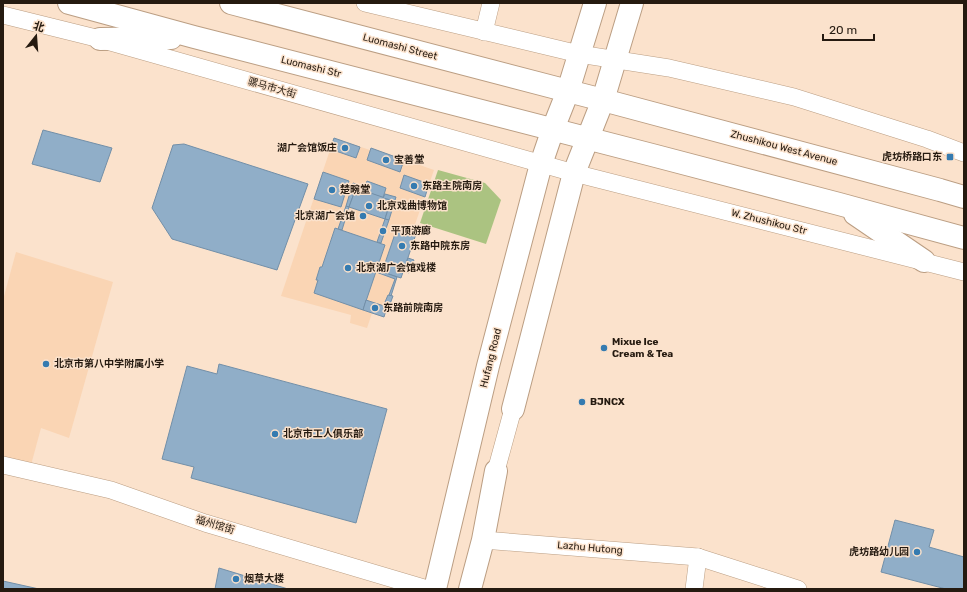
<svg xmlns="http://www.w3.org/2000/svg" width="967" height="592" font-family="Rubik,'Noto Sans SC',sans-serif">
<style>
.built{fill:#fad5b4}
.green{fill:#abc381}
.building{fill:#90aec8;stroke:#728fa8}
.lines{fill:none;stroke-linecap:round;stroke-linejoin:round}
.minor-casing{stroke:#bb9e83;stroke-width:18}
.major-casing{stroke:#bb9e83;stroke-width:24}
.minor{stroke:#fff;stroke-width:17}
.major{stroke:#fff;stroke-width:22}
.poi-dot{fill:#357bb0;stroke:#fbe2cc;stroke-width:1.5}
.labels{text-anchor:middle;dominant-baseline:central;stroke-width:3;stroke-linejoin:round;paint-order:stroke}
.street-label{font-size:10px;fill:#251a10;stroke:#fbe2cc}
.poi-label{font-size:10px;font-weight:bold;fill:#251a10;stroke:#fbe2cc;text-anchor:start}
</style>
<rect width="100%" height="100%" fill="#fbe2cc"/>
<g class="built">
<polygon points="334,138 370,150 371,148 434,170 412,233 416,234 408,258 414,260 409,273 403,271 401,278 397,277 391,295 390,304 388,304 384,317 372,313 367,328 350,323 351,315 281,296"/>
<polygon points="16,252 113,282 69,438 41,428 31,465 3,458 3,300"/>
</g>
<polygon class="green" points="438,170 485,183 501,200 486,244 420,223"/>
<g class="building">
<polygon points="43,130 112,148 100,182 32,164"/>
<polygon points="334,138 360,147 356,158 330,149"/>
<polygon points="184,144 308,184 277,270 172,239 152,208 173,145"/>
<polygon points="371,148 404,160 400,172 367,160"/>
<polygon points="323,172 349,181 341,207 314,199"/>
<polygon points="404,175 429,184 425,197 400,188"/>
<polygon points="367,181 386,188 383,198 363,191"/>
<polygon points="353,183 365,187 363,191 356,188 349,207 346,206"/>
<polygon points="356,188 391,200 385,219 349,207"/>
<polygon points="385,194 396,197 389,220 385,219 391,200 383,198"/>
<polygon points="346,206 349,207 342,230 338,229"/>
<polygon points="385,219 389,220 381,243 377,242"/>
<polygon points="335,228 385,245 363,310 314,293 318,280 316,280 320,267 322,267"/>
<polygon points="397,228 416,234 401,278 382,272"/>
<polygon points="408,258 414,260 409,273 403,271"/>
<polygon points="377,270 397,277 391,296 389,295 395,279 376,272"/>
<polygon points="388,295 393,296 390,304 385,302"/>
<polygon points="366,300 387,307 384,317 363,310"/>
<polygon points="219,364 387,409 356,523 191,478 194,467 162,459 187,366 217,374"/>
<polygon points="895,520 934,530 929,547 964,557 964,589 946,589 881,572"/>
<polygon points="219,568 288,589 215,589"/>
<polygon points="3,581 39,589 3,589"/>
</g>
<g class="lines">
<defs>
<g id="minor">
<polyline points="365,3 579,54 669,68 794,97 927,139 964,153"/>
<polyline points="3,15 100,39 574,173 964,272"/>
<polyline points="484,32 491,3"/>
<polyline points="3,465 111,490 205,523 427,589"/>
<polyline points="496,471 513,409"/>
<polyline points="483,540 698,557 798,589"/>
<polyline points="694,589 698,557"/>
</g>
<g id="major">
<polyline points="69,3 194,37 652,155 839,204 964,238"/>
<polyline points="231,3 568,91 603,100 940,190 964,197"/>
<polyline points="100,39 171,38"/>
<polyline points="855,214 924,261"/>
<polyline points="513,409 574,173 603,100 632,3"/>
<polyline points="435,589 488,366 541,164 553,129 568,91 595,3"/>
<polyline points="470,589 483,540 496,471"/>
</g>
</defs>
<use href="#minor" class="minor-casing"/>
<use href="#major" class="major-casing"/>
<use href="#minor" class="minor"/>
<use href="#major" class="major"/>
</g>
<g class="poi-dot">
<circle cx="345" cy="148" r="4"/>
<rect x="946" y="153" width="8" height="8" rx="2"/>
<circle cx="386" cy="160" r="4"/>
<circle cx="414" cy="186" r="4"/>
<circle cx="332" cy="190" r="4"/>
<circle cx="369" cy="206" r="4"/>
<circle cx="363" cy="216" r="4"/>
<circle cx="383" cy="231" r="4"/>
<circle cx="402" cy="246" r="4"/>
<circle cx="348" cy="268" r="4"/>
<circle cx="375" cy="308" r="4"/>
<circle cx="604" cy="348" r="4"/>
<circle cx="46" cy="364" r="4"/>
<circle cx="582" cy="402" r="4"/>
<circle cx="275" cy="434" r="4"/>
<circle cx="917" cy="552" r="4"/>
<circle cx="236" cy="579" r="4"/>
</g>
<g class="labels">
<g class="street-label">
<text transform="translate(400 47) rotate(15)">Luomashi Street</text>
<text transform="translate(311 67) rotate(14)">Luomashi Str</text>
<text transform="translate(272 88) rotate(16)">骡马市大街</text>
<text transform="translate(784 148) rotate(15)">Zhushikou West Avenue</text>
<text transform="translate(769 222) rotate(14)">W. Zhushikou Str</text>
<text transform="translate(491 358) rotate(-76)">Hufang Road</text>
<text transform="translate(215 525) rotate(17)">福州馆街</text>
<text transform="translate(590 548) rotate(5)">Lazhu Hutong</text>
</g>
<g class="poi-label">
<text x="337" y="148" text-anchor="end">湖广会馆饭庄</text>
<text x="942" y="157" text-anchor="end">虎坊桥路口东</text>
<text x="394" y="160">宝善堂</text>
<text x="422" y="186">东路主院南房</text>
<text x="340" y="190">楚畹堂</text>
<text x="377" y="206">北京戏曲博物馆</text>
<text x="355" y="216" text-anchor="end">北京湖广会馆</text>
<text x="391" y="231">平顶游廊</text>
<text x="410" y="246">东路中院东房</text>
<text x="356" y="268">北京湖广会馆戏楼</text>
<text x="383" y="308">东路前院南房</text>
<text x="612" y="342">Mixue Ice<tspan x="612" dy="12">Cream &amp; Tea</tspan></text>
<text x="54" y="364">北京市第八中学附属小学</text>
<text x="590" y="402">BJNCX</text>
<text x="283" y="434">北京市工人俱乐部</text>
<text x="909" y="552" text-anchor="end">虎坊路幼儿园</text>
<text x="244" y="579">烟草大楼</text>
</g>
</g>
<rect width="967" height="592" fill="none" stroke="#251a10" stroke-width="8"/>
<g transform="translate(36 36) rotate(17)" stroke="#fbe2cc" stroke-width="3" paint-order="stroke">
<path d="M0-3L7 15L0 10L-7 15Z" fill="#251a10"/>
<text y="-6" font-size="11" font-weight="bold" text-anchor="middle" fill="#251a10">北</text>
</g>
<path d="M823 34v6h51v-6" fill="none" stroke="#251a10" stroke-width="2"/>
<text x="829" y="34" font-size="12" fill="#251a10" stroke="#fbe2cc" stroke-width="3" paint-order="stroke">20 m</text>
</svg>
